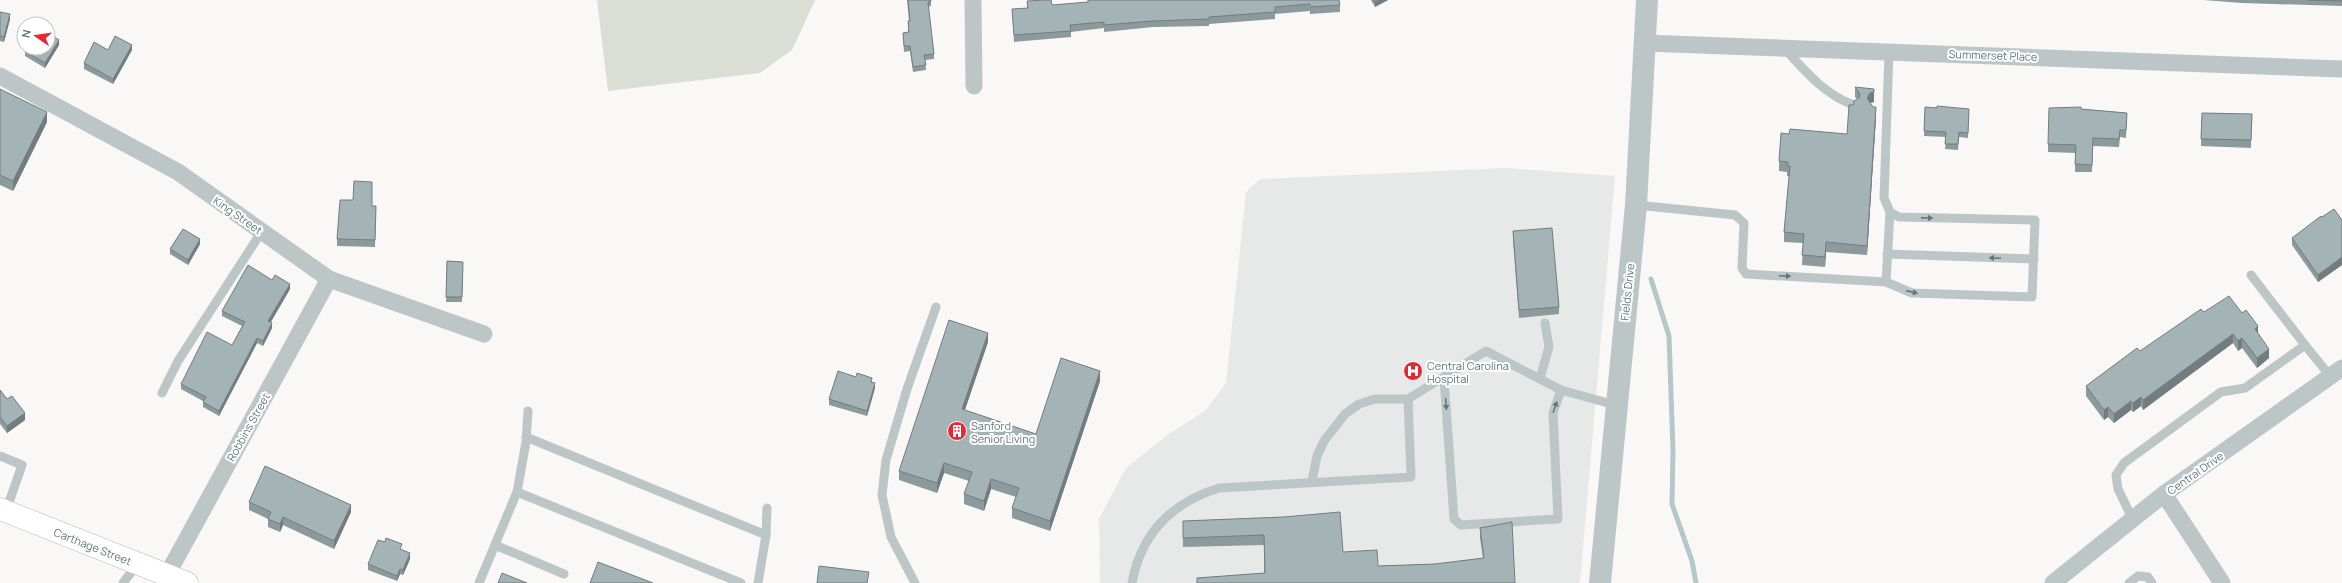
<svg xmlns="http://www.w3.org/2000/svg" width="2342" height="583" font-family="Manrope,sans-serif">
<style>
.built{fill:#e7e8e8}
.green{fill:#dbded5}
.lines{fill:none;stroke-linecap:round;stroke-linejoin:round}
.stream{stroke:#b5c8c8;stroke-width:5}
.secondary-casing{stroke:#b0bbbc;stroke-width:23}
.service{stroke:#bdc6c7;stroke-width:9}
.minor{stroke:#bdc6c7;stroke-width:17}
.tertiary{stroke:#bdc6c7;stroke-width:22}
.secondary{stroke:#fff;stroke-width:22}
.wall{fill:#8d9a9c}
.shaded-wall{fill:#737d7f}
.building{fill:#a4b3b5;stroke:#737d7f}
.oneway{fill:#5e787d}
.labels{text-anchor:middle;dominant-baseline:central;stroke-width:4;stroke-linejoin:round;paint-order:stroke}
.street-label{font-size:11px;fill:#5e787d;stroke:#fff}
.poi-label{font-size:11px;fill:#5e787d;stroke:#fff;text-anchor:start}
</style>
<rect width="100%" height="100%" fill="#f9f8f7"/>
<polygon class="built" points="1507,168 1615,176 1580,583 1100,583 1099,519 1126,468 1170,433 1205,411 1226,383 1246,192 1260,179"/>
<polygon class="green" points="597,0 815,0 792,50 760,73 608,91"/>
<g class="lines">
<polyline class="stream" points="1651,279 1669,336 1673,450 1672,504 1692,561 1696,583"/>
<defs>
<g id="secondary">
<path id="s1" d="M0,509L187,583"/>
</g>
</defs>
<use href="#secondary" class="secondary-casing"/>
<g class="service">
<path d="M1785,49C1805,71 1825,95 1854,105"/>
<polyline points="1636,205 1735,215 1744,223 1742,268 1746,274 1886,282 1912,293 2032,297 2035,220 1899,217 1890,212"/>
<polyline points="1887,254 2034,259"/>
<polyline points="2251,275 2305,345"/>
<polyline points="1886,282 1890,212 1884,198 1889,51"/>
<polyline points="1444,378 1454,519 1461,525 1558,519 1553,413 1561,390"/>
<polyline points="1540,378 1549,347 1545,323"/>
<polyline points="162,393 178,361 262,231"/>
<polyline points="526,437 766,535"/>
<polyline points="0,456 22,465 6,511"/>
<polyline points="1312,481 1317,456 1324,441 1345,414 1359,404 1375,399 1408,399 1486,351 1561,390 1615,405"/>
<polyline points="517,492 741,583"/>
<polyline points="2133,520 2118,489 2116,475 2124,463 2221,392 2245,388 2305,345 2330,376"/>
<polyline points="495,545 564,574"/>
<polyline points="123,583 138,563"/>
<polyline points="479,583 517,492 526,442 528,411"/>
<polyline points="758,583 766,535 767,508"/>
<polyline points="915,583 891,537 882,495 886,460 907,389 936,307"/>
<path d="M1132,583C1141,533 1171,503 1219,488L1411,477L1408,399"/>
<polyline points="2129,583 2138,576 2148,577 2152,583"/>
</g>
<g class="minor">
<polyline points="973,0 974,86"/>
<polyline points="1644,43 2342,69"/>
<polyline points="0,76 178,172 329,279 484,334"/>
<polyline points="2164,494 2222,583"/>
<polyline points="167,575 329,279"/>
<polyline points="2053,583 2164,494 2342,368"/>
</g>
<polyline class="tertiary" points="1600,583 1636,205 1647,0"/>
<use href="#secondary" class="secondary"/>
</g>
<g class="wall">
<polygon points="907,0 931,0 931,6 928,7 934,54 934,59 925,60 926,70 913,72 910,51 904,52 903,33 908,32 908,21 909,21"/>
<polygon points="1088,0 1340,5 1340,12 1310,14 1310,11 1275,14 1275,19 1209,24 1209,26 1153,27 1104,32 1104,28 1071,32 1071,37 1014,42 1012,9 1027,8 1027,1 1052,5 1088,2"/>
<polygon points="1371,0 1388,0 1375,7"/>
<polygon points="2203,0 2342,0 2342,6 2242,3"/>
<polygon points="0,12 10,19 4,42 0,41"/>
<polygon points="59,45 45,68 25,56 25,51"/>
<polygon points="108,50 132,50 113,84 84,69 84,63"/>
<polygon points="1855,87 1874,102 1870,103 1876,117 1867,255 1826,252 1825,267 1802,265 1803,243 1784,242 1784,232 1789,176 1787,176 1787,172 1779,171 1779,161 1789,134 1847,134 1853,105 1857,99 1855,97"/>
<polygon points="0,89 47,122 13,191 0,185"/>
<polygon points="1925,107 1969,109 1968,138 1959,137 1958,150 1945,149 1946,137 1924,136"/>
<polygon points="2081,109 2127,113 2126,138 2120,137 2119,147 2093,146 2092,172 2075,172 2075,153 2048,152 2048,144"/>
<polygon points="2202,113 2252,114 2251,148 2201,146"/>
<polygon points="372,206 376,206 375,247 337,246 337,239"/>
<polygon points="2322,217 2342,220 2342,265 2318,282 2292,245 2292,238"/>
<polygon points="1513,231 1559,307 1559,314 1519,318 1513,239"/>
<polygon points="200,244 188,265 170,254 170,249"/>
<polygon points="447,261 463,262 462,302 446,302"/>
<polygon points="272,280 290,289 270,323 272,328 263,346 257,343 219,416 203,407 203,401 181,389 181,384 232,345 242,326 222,316 222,311"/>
<polygon points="2204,312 2242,313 2258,334 2269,358 2257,368 2242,348 2238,351 2233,343 2143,410 2141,406 2133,412 2131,410 2114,423 2108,417 2104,420 2086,396 2086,386 2140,351"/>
<polygon points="988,342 965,410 1036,434 1100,381 1050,531 1012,518 1012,508 1016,497 991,489 984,511 964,504 964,494 969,481 944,473 937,493 899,480 899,471"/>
<polygon points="872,382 875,388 867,416 829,405 829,399"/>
<polygon points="0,390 25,420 7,433 0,424"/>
<polygon points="249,502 351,512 334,549 283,525 280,532 268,527 268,519 249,510"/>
<polygon points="1284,517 1343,552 1378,566 1435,564 1483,558 1480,538 1480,528 1515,583 1197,583 1197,578 1264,573 1264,545 1183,547 1183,521"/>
<polygon points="402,550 410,559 403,575 400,574 397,581 368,570 368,564"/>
</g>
<g class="shaded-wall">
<polygon points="1379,0 1388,0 1375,7 1375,2"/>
<polygon points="10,14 10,19 4,42 4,37"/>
<polygon points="59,40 59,45 45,68 45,63"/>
<polygon points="132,45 132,50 113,84 113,79"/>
<polygon points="1874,89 1874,102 1870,103 1867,98 1870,93"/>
<polygon points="1876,107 1876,117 1867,255 1867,246"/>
<polygon points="47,112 47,122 13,191 13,181"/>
<polygon points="200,239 200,244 188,265 188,260"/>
<polygon points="1826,242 1826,252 1825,267 1825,257"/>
<polygon points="2342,257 2342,265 2318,282 2318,275"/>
<polygon points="290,284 290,289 268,327 268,321"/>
<polygon points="272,323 272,328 263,346 263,341"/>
<polygon points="2258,326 2258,336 2255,329"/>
<polygon points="988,333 988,342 962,418 962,409"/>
<polygon points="2233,334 2233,343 2143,410 2143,400"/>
<polygon points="257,338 257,343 219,416 219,411"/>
<polygon points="2242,338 2242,348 2238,351 2238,341"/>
<polygon points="2269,349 2269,358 2257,368 2257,358"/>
<polygon points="1100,371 1100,381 1050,531 1050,521"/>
<polygon points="875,383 875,388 867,416 867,411"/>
<polygon points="2141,397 2141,406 2133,412 2133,403"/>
<polygon points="2131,401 2131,410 2114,423 2114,414"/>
<polygon points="2108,407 2108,417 2104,420 2104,410"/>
<polygon points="25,413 25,420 7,433 7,426"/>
<polygon points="944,463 944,473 937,493 937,483"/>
<polygon points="991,479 991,489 984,511 984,501"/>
<polygon points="351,505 351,512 334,549 334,541"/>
<polygon points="283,517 283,525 280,532 280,524"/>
<polygon points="410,553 410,559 403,575 403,570"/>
<polygon points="400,569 400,574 397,581 397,576"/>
</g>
<g class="building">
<polygon points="908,0 931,0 931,1 928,2 934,54 924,55 926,65 913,67 910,46 904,46 903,33 909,32 908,21 910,21"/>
<polygon points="1044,0 1051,0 1052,5 1088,2 1088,0 1339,0 1340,5 1310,7 1310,4 1275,7 1275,12 1209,17 1209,19 1153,21 1104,25 1104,22 1070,25 1071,31 1014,35 1012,9 1028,8 1027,1"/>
<polygon points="1374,0 1379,0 1375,2"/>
<polygon points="2308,0 2342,0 2342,1"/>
<polygon points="0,12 10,14 4,37 0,36"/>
<polygon points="48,33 59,40 45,63 25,51 27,48 48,48"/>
<polygon points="115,36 132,45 113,79 84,63 94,42 108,50"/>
<polygon points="1855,87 1874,89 1874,92 1870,93 1867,98 1873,107 1876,107 1867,246 1826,242 1825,257 1802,255 1804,234 1784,232 1790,166 1787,166 1788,162 1779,161 1781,133 1789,134 1790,129 1847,134 1849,105 1853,105 1854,101 1860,97 1859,92"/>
<polygon points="0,89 47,112 13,181 0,175"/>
<polygon points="1937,106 1969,109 1968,133 1959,132 1958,144 1945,144 1946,132 1924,131 1925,107 1937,108"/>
<polygon points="2081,107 2081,109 2127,113 2126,130 2120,130 2119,139 2093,138 2092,165 2075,164 2076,145 2048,144 2049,108"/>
<polygon points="2202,113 2252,114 2251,140 2201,139"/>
<polygon points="354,181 372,182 372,206 376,206 375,240 337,239 340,200 353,200"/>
<polygon points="2334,209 2342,220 2342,257 2318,275 2292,238 2321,216 2322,217"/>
<polygon points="1552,228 1559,307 1519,310 1513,231"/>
<polygon points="183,229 200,239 188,260 170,249"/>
<polygon points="447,261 463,262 462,297 446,297"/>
<polygon points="248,265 272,280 275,275 290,284 268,321 272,323 263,341 257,338 219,411 203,402 206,397 181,384 207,332 232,345 245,322 222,311"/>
<polygon points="2229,296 2242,313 2246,310 2258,326 2255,329 2269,349 2257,358 2242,338 2238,341 2233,334 2143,400 2141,397 2133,403 2131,401 2114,414 2108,407 2104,410 2086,386 2137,348 2140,351 2201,309 2204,312"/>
<polygon points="949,320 988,333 962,409 1036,434 1061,358 1100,371 1050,521 1012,508 1019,488 991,479 984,501 964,494 972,472 944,463 937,483 899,471"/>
<polygon points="838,371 856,377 857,373 872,378 871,382 875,383 867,411 829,399"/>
<polygon points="0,390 7,399 12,396 25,413 7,426 0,417"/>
<polygon points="265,466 351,505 334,541 283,517 280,524 268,519 271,512 249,502"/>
<polygon points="1340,512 1343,552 1377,550 1378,566 1435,564 1484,558 1480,528 1512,522 1515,583 1197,583 1197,578 1265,573 1264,535 1183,538 1183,521 1284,517"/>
<polygon points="386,538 402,544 400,549 410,553 403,570 400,569 397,576 368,564 378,540 385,542"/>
<polygon points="598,562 653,583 590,583"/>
<polygon points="819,566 869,572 867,583 817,583"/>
<polygon points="502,573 527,583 498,583"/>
</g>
<defs><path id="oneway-solid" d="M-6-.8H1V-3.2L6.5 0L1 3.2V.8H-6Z"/></defs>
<g class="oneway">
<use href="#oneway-solid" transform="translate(1927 218) rotate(1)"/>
<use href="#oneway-solid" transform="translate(1995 258) rotate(-178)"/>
<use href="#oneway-solid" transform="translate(1785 276) rotate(3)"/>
<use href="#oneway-solid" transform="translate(1912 292) rotate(13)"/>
<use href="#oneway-solid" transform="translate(1446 404) rotate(86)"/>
<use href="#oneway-solid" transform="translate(1555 407) rotate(-71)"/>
</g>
<defs>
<symbol id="hospital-disc" viewBox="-11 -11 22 22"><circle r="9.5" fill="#ea2632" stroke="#fff"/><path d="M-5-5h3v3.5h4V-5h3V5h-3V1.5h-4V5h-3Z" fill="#fff"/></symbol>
<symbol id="building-disc" viewBox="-11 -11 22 22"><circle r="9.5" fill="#ea2632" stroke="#fff"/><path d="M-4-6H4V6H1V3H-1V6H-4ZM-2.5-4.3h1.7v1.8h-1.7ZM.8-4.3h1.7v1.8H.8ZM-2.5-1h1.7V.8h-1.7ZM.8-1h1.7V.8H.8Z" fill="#fff"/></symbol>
</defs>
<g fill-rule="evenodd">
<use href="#hospital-disc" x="1402" y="360" width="22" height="22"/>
<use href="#building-disc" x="946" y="420" width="22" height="22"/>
</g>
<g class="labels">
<g class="street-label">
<text transform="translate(1993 55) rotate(2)">Summerset Place</text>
<text transform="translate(238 215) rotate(35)">King Street</text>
<text transform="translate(1627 292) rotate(-84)">Fields Drive</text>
<text transform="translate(248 427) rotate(-61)">Robbins Street</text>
<text transform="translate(2195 473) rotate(-35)">Central Drive</text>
<text stroke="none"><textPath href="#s1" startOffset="100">Carthage Street</textPath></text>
</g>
<g class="poi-label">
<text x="1427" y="365">Central Carolina<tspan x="1427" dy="13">Hospital</tspan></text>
<text x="971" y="425">Sanford<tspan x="971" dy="13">Senior Living</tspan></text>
</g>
</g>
<g transform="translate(36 36) rotate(283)"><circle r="19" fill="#ffffff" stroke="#bfc9cb"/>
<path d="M0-3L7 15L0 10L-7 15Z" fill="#ea2632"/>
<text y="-6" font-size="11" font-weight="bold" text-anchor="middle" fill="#5e787d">N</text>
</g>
</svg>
